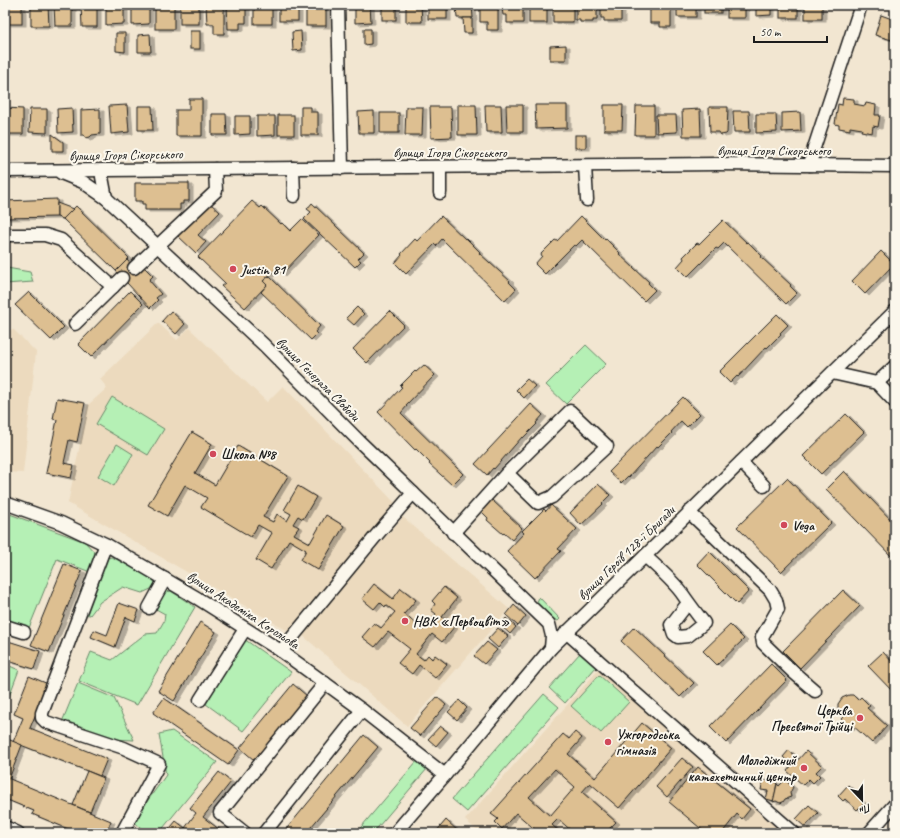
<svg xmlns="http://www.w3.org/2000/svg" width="900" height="838" font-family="Caveat,sans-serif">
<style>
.built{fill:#ecdabe}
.green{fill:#b5f0b5;stroke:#688668}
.building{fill:#ddbf91;stroke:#1c1c1c;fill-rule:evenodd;filter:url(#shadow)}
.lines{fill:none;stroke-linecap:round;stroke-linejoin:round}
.minor-casing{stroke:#1c1c1c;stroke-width:15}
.minor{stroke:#fbf7ec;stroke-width:12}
.poi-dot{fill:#d1495b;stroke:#fbf7ec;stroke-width:1.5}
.labels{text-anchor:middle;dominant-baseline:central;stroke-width:4;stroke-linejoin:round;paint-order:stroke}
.street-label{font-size:14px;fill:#1c1c1c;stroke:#fbf7ec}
.poi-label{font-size:14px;font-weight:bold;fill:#1c1c1c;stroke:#fbf7ec;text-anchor:start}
</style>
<defs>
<filter id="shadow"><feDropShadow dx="4" dy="2" stdDeviation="0" flood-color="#0004"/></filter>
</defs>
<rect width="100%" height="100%" fill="#f2e6d1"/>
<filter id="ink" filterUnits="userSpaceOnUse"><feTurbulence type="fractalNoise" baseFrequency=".025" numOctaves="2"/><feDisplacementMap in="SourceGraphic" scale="8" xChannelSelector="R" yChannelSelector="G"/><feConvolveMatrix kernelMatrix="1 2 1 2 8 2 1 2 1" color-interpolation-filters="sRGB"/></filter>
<g filter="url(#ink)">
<g class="built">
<polygon points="158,323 177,340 189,328 267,402 283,386 396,504 288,631 68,503 88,405 107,388 100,379"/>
<polygon points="5,329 14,330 36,352 23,473 5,472"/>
<polygon points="403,517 509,609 407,726 301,634"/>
<polygon points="599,669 785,833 480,833 465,820"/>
</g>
<g class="green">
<polygon points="5,265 7,268 30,272 33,282 5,284"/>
<polygon points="586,345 606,364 566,404 546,385"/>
<polygon points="112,397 164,429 148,455 96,424"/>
<polygon points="117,444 133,454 114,486 98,476"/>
<polygon points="7,513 85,542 97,555 90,572 57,559 29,628 5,620 5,523"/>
<polygon points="112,557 152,578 155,583 151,589 142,593 123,587 100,602 90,615 82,614 105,558"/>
<polygon points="171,591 195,607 137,705 79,681 91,652 112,660 145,634 157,633 164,621 165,614 156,609 162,596 166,592"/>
<polygon points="539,597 560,619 558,621 545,615 535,607"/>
<polygon points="244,639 291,672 243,731 206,704"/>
<polygon points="580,653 596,667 565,703 549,688"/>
<polygon points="5,664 19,670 5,707"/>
<polygon points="599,675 629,702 601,733 571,706"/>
<polygon points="78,683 114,698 134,740 109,739 62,722"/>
<polygon points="544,694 559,707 467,812 452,799"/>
<polygon points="172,731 217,762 159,833 147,833 133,821 166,775 159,734"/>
<polygon points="417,761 427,769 373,833 356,833"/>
</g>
<g class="building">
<rect x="7" y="5" width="15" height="19"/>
<polygon points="31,5 48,5 49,26 31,26"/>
<polygon points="54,5 72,5 72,26 55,26"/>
<polygon points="81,5 97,5 97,27 82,27"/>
<polygon points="106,5 124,5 124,24 106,25"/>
<polygon points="132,5 149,5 149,24 132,25"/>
<rect x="155" y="5" width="19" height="24"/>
<rect x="180" y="5" width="19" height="19"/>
<polygon points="206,5 224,5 224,34 214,34 214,24 207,24"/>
<polygon points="227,5 246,5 246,23 240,23 240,29 228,29"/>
<rect x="254" y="5" width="18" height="19"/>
<rect x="279" y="5" width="19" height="16"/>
<rect x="306" y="5" width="20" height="21"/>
<polygon points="355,5 370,5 371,22 355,23"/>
<rect x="382" y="5" width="14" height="15"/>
<polygon points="406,5 421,5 422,22 406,22"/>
<rect x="428" y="5" width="19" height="14"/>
<polygon points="456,5 472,5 473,18 457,18"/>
<polygon points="480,5 498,5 498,30 487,30 487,22 480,22"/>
<polygon points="504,5 523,5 523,23 507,23 507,15 503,15 502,8 504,8"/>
<rect x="529" y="5" width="18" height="18"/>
<rect x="553" y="5" width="20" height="17"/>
<polygon points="576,5 597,5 597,20 593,20 593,22 580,22 580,20 576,20"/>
<polygon points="601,5 621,5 621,21 604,21 604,18 601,18"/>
<polygon points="650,5 671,5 671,27 660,27 660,23 650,23"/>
<rect x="677" y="5" width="19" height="12"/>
<rect x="704" y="5" width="17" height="8"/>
<rect x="727" y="5" width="18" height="13"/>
<polygon points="756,5 771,5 771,15 756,16"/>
<rect x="780" y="5" width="18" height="13"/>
<rect x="805" y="5" width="17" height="14"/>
<polygon points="881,15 895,20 895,41 875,35"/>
<polygon points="463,18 472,18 472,33 464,33"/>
<polygon points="364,29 371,29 371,44 364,45"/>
<rect x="190" y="31" width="10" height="18"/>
<polygon points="301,31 302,50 293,51 292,32"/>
<polygon points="116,33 125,33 125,52 116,51"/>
<polygon points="150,34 151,52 138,52 138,35"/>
<polygon points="566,45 566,60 550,60 550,46"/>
<polygon points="843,98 854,99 854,104 865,106 866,103 876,105 875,115 880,115 878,127 873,126 872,133 861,131 862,129 850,127 850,130 839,128 839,125 835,124 838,104 842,105"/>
<polygon points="189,99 202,99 202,136 176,136 176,110 189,110"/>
<polygon points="127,105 129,132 111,134 109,106"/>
<polygon points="458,105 476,105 477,135 458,135"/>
<polygon points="485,105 501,105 502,132 486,132"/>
<polygon points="506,105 523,105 523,132 507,132"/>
<polygon points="535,105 567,105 567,128 536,129"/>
<polygon points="604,105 623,105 622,130 604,130"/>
<polygon points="138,106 152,106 153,130 138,130"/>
<polygon points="636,106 654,106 654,135 635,135"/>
<polygon points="301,107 311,107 311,112 318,112 318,135 301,135"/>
<polygon points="406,107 423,107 422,135 405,135"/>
<polygon points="430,107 451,107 452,137 431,138"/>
<polygon points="709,107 728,107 727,133 726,134 721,135 719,132 710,132"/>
<polygon points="6,108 23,109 23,134 5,134"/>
<polygon points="72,108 73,132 58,133 57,109"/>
<polygon points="30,109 47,109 47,133 29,132"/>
<polygon points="100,109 100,134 92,135 90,137 86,138 84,135 81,135 81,110"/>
<polygon points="700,109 701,136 683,136 682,110"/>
<polygon points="374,111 374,133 359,133 358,112"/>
<polygon points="733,111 749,111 750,132 734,132"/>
<polygon points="800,112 801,131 782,132 782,113"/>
<rect x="380" y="113" width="19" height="20"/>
<polygon points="212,114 226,114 227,135 212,135"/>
<polygon points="756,114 776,114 777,132 756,133"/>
<rect x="278" y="115" width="16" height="20"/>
<polygon points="656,115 676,115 677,132 657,133"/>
<polygon points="235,116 250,116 250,134 235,135"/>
<polygon points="257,116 275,116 275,135 257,136"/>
<polygon points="52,134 63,142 63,151 52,151"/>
<rect x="575" y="135" width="11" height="13"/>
<polygon points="135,183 189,183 189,201 183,201 183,204 180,204 180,210 145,210 145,204 142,204 142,201 135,201"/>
<polygon points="57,199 57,217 5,218 5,201"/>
<polygon points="252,201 260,208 262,206 281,224 282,223 290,231 302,219 319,235 282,274 276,269 263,281 267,285 245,308 221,286 225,283 198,257"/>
<polygon points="57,203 73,209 63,219 57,217"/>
<polygon points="312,203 364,253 358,259 361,261 355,267 304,219 311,212 307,209"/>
<polygon points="211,204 220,212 198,235 206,242 196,253 178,236"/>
<polygon points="76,206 129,258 116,271 63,219"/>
<polygon points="441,216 465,239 466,238 480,252 479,253 510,281 509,282 516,289 505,301 442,239 436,246 435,244 406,274 395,263 402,255 401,254 415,239 417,241"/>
<polygon points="581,216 605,240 606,239 620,253 619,254 649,282 648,283 655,290 644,301 582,240 576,246 574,245 545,274 535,264 542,256 541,254 555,240 557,241"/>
<polygon points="723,220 747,243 748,242 762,256 761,257 791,285 790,286 797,293 786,304 724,243 718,249 716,248 687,277 677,267 684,259 683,257 697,243 699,244"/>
<polygon points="881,251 894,264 865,294 852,281"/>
<polygon points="127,260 138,272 144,267 153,276 149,280 161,294 156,298 158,300 150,308 116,271"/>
<polygon points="269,276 320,326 315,332 317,334 311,340 261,292 267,285 263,281"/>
<polygon points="130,291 143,304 91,357 78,344"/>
<polygon points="29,292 64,327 51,340 15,305"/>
<polygon points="357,307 364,314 354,325 346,318"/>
<polygon points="171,311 185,324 176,334 162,321"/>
<polygon points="390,311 404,325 367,363 353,349"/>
<polygon points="777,314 788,325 780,333 781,334 767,348 766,347 738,377 737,376 730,383 719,372"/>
<polygon points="424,365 435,375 406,405 407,406 401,413 463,474 452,485 429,464 430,463 416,449 415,450 378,412 402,387 400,386 415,371 416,372"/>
<polygon points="527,379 535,386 524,398 516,390"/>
<polygon points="683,397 700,414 687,427 681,421 671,432 672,433 658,447 657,446 629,477 628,476 621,483 609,472"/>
<polygon points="57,398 85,403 77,442 69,440 64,463 74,465 71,478 46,473 57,420 53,419"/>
<polygon points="531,404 543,415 536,423 537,424 523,438 522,437 494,469 493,468 487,475 475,464"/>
<polygon points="846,414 864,432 821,474 803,456"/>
<polygon points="192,432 212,444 195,473 215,485 238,446 288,476 263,517 273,522 277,514 287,521 291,514 284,510 298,486 316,497 303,519 298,516 293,524 299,527 294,534 310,543 326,515 344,526 318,570 301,560 306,550 289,540 271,569 256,560 272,533 258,525 251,537 201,507 207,498 185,485 167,516 148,505"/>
<polygon points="844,471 895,524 895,560 826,489"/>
<polygon points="787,478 831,523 781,572 737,527"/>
<polygon points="598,484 610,495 602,503 603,504 581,525 570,513"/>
<polygon points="492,500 522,528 512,540 504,533 503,534 487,520 488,518 481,511"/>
<polygon points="551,505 577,529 558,549 561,551 535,578 507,551 524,533 522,531 544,509 546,511"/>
<polygon points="709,551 749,591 737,604 697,564"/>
<polygon points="64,564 82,571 49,652 31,645"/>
<polygon points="374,584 393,599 401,588 416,600 404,614 423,630 436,614 431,610 435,604 432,601 444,587 457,598 442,617 454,627 442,642 432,634 416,654 424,660 428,655 432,659 435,655 447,664 435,678 419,665 412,674 398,663 410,649 388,632 375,647 362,637 374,623 381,628 395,612 386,605 385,607 380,602 374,609 362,599"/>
<polygon points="843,590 860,606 800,668 783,651"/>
<polygon points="119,603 139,610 135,621 126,617 115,647 91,637 94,630 107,635"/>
<polygon points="514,605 526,616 518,626 506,615"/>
<polygon points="506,618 516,627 510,634 500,625"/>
<polygon points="200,622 216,632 174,701 158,691"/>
<polygon points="730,625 744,639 717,665 703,651"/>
<polygon points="634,627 694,683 680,697 621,641"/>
<polygon points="498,628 508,636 498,648 488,639"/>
<polygon points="5,640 40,651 34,669 5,660"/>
<polygon points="487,642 497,650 484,664 474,656"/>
<polygon points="883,652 895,665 895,694 868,666"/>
<polygon points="771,664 787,680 726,743 710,727"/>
<polygon points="29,676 48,684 30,728 107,759 100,776 13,742 23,718 14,714"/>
<polygon points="293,684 307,696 254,760 240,748"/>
<polygon points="849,695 853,695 858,700 861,697 870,706 867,708 887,726 872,743 852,725 850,728 841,719 843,717 838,712 838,704 842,698"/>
<polygon points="437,697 446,705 420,736 410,728"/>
<polygon points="164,698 239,750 228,765 153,713"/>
<polygon points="459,700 467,708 457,720 448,712"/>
<path d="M642,723L671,748L619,808L590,783L582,792L616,822L605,833H574L558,819L552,825L561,833H539L516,813L502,829L495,822L498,819L491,814L563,734L569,739L575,732L582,738L568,754L595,778ZM555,769L575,787L550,816L529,797Z"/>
<polygon points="440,726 448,732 436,746 428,739"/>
<polygon points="364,735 378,747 306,833 283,833"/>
<polygon points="5,738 22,745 9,779 5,777"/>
<polygon points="789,750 798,760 806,751 822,766 816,772 820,776 813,783 809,779 803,785 787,771 792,765 783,757"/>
<polygon points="682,758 693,767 667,797 656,787"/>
<polygon points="698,767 750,809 742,819 737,814 722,833 706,833 669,802"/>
<polygon points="87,771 104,778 90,812 73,805"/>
<polygon points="219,772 231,782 203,817 224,833 191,833 185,828 196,813 190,808"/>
<polygon points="5,777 111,821 106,833 78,833 32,814 34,811 5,799"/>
<polygon points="763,780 777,782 774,801 766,799 768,791 761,790"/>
<polygon points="785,780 793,787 790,793 791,797 785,799 783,802 780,803 776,801 773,802 777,784 779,786"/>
<polygon points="848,785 855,791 853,792 864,803 857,810 845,799 843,801 838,796"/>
<polygon points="809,805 818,813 805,827 796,819"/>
<polygon points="446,820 460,833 435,833"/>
<polygon points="176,821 185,828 191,833 166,833"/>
</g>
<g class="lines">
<defs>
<g id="minor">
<polyline points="338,5 342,168"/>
<polyline points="810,165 814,148 861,5"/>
<polyline points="585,166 587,200"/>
<polyline points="293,168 294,196"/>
<polyline points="104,170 102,177 106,198"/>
<polyline points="5,171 718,164 895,166"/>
<polyline points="61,173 83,182 106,198 264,345 359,441 549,624 552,636 551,648"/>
<polyline points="440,193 440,167"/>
<polyline points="5,235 45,235 61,240 113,287"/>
<polyline points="134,268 216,191 215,169"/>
<polyline points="75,324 122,278"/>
<polyline points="832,373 877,383 895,366"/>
<polyline points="877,383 895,402"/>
<polyline points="741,462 764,486"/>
<polyline points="5,503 61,523 107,545 197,598 281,651 362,710 445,775"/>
<polyline points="689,512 770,590 776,600 778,609 762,637 763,643 792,671 815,691"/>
<polyline points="453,533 507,473 538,503 552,497 607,446 570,411 507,473"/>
<polyline points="107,545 104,549 42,713 42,718 46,722 124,748 159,764 122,833"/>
<path d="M645,556C657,567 671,579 681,592C688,602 696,613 704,623L688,636L678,637L674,634L671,625L688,603"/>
<polyline points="149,608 165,579"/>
<polyline points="5,626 24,632"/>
<polyline points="566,632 794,833"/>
<polyline points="281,651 375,537 413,493"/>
<polyline points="200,700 245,629"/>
<polyline points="5,827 18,833"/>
<polyline points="245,833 220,813 325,683"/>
<polyline points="264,833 362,710"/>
<polyline points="395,833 445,775 551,648 895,311"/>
<polyline points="869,833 895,804"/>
</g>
</defs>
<use href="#minor" class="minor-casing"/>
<use href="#minor" class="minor"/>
</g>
</g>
<g class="poi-dot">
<circle cx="233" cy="269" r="4"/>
<circle cx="213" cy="454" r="4"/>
<circle cx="784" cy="525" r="4"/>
<circle cx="405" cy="621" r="4"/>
<circle cx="860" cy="718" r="4"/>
<circle cx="608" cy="742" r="4"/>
<circle cx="804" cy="768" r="4"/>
</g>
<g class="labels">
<g class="street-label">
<text x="774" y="150">вулиця Ігоря Сікорського</text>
<text x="450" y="152">вулиця Ігоря Сікорського</text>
<text transform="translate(126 155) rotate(-1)">вулиця Ігоря Сікорського</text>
<text transform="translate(318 379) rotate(45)">вулиця Генерала Свободи</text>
<text transform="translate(626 553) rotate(-44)">вулиця Героїв 128-ї Бригади</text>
<text transform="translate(243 610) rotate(33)">вулиця Академіка Корольова</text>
</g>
<g class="poi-label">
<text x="241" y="269">Justin 81</text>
<text x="221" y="454">Школа №8</text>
<text x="792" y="525">Vega</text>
<text x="413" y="621">НВК «Первоцвіт»</text>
<text x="852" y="710" text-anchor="end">Церква<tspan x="852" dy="16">Пресвятої Трійці</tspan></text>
<text x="616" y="734">Ужгородська<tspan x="616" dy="16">гімназія</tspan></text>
<text x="796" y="760" text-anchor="end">Молодіжний<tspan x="796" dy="16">катехетичний центр</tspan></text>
</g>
</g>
<rect width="900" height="838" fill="none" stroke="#fbf7ec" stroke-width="20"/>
<rect x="10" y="10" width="880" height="818" fill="none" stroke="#1c1c1c" stroke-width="1.5" filter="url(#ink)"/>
<g transform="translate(862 800) rotate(158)" stroke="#fbf7ec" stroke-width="3" paint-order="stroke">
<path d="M0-3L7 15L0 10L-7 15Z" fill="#1c1c1c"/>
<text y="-6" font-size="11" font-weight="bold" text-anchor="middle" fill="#1c1c1c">Пн</text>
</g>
<path d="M754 36v6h73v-6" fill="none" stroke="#1c1c1c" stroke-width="2"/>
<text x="760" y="36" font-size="12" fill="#1c1c1c" stroke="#fbf7ec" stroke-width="3" paint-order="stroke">50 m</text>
</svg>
